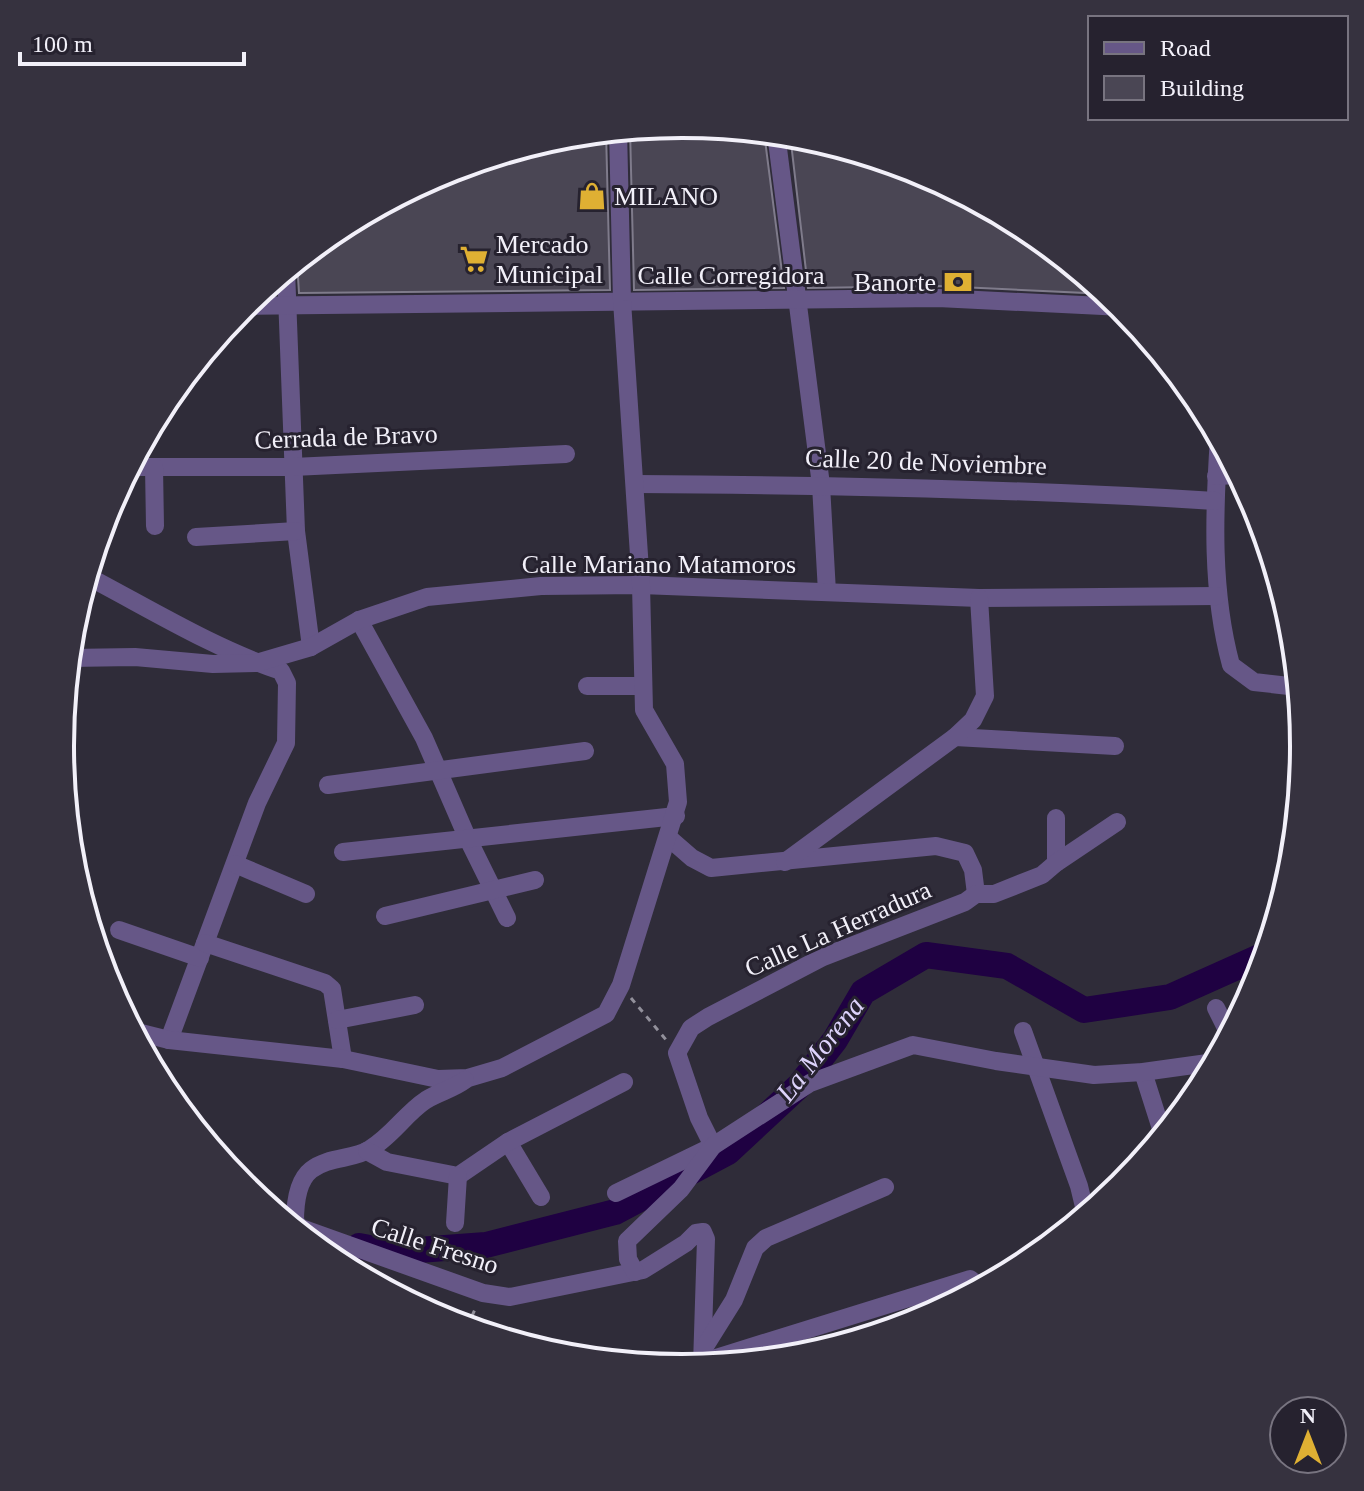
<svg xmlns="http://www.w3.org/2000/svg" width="1364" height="1491" font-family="'Times New Roman',serif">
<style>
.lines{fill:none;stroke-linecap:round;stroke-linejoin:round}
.river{stroke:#1f0142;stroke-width:26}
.building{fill:#4a4654;stroke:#7f7b8b;stroke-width:2}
.path{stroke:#92909b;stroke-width:3;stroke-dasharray:6 6;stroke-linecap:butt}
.minor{stroke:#665787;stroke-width:18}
.labels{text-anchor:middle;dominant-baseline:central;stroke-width:6;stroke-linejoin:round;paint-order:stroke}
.poi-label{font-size:26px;fill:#f2f0f9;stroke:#26222f;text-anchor:start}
.street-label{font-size:26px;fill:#f2f0f9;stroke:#26222f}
.water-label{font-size:28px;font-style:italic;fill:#ddd3fb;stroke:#26222f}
.rim{fill:none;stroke:#f2f0f9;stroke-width:4}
</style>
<rect width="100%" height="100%" fill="#2f2c39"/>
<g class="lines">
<polyline class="river" points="359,1246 391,1252 486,1245 615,1212 728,1152 800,1085 835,1040 863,992 926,955 1007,966 1084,1010 1170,997 1266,954"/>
</g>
<g class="building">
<polygon points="682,124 764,132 784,288 634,290 630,129"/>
<polygon points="606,131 610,290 299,293 297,261 337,228 444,171 561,135"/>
<polygon points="790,134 804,136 920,171 1028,229 1108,294 938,286 808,288"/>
</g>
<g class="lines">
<g class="path">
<polyline points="631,998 667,1041"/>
<polyline points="467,1327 476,1307"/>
</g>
<g class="minor">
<polyline points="776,133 821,485 827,592"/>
<polyline points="286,270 296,531 311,647"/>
<polyline points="242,306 938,298 1123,307"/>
<path d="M1219,437C1214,513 1211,591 1231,665L1254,682L1298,687"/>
<polyline points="129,467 293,467 566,454"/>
<polyline points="154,467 155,526"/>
<polyline points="1216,476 1239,475"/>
<path d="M635,484C829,485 1022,489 1215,501"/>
<polyline points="196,537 296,531"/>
<path d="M87,576C150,609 213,648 281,671L287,683L286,743L257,803L169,1040"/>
<polyline points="359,620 424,738 467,837 507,918"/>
<polyline points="69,658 135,657 213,664 256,663 311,647 359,620 427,597 541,586 641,585 979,598 1217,596"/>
<polyline points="587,686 643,686"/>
<polyline points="955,737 1115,746"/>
<polyline points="328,785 585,751"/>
<polyline points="669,838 692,858 711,868 936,846 965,853 973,870 976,894"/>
<polyline points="343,852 676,816"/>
<polyline points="785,862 955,737 973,720 985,696 979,598"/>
<polyline points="1056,863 1056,818"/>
<polyline points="235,864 306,894"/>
<polyline points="385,916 535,880"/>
<polyline points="119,930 200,958"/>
<polyline points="205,943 325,983 332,989 343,1059"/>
<polyline points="1216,1008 1229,1034"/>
<polyline points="337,1020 415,1005"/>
<polyline points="133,1031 169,1040 343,1059 438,1079 468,1078 502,1068 606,1014 621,985 678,802 675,764 644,710 641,585 622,301 618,130"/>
<polyline points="1023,1031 1079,1186 1086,1215"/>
<polyline points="1143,1072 1163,1135"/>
<path d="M465,1080C453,1089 439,1092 426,1100C406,1113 392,1136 370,1149C353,1160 329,1156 311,1170C297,1181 295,1204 295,1222L301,1228L483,1293L510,1297L643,1270L686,1243L696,1233L703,1232L706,1239L702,1365"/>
<polyline points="508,1142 541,1197"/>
<polyline points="367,1151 387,1162 458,1176 508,1142 624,1082"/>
<polyline points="616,1193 713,1146 699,1118 677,1053 691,1028 708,1017 823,957 965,902 976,894 994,894 1042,875 1056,863 1117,822"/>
<polyline points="455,1223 458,1176"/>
<polyline points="635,1272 628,1259 627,1241 681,1189 713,1146 810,1083 913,1045 996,1061 1094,1075 1143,1072 1215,1062"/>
<polyline points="704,1348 734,1300 755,1248 766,1238 885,1187"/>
<polyline points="703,1362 970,1279 976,1284 977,1290"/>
</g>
</g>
<defs>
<symbol id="shop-bare" viewBox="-9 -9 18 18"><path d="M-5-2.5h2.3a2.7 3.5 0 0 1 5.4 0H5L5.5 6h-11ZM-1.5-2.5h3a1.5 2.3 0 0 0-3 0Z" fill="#dfb033" stroke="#26222f" stroke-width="2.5" paint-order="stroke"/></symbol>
<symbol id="supermarket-bare" viewBox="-9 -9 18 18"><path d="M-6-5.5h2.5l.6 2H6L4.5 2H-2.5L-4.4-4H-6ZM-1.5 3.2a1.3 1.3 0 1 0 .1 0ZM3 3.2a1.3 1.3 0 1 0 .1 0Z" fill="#dfb033" stroke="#26222f" stroke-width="2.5" paint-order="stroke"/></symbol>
<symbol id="bank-bare" viewBox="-9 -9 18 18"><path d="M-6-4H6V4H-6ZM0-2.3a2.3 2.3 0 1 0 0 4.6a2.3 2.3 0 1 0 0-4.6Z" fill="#dfb033" stroke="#26222f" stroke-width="2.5" paint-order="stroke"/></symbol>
</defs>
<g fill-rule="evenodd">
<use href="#shop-bare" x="572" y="176" width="40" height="40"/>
<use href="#supermarket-bare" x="454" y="239" width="40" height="40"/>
<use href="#bank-bare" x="938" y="262" width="40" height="40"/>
</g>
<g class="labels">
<g class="poi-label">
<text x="614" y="196">MILANO</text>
<text x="496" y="244">Mercado<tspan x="496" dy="30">Municipal</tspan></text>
<text x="936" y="282" text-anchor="end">Banorte</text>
</g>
<g class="street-label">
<text x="731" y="275">Calle Corregidora</text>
<text transform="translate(346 437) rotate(-2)">Cerrada de Bravo</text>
<text transform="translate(926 462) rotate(2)">Calle 20 de Noviembre</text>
<text x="659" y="564">Calle Mariano Matamoros</text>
<text transform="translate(838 929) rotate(-24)">Calle La Herradura</text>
<text transform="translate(435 1246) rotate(18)">Calle Fresno</text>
</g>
<g class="water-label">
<text transform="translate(820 1049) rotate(-52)">La Morena</text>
</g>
</g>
<path d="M0 0H1364V1491H0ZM74 746a608 608 0 1 1 1216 0a608 608 0 1 1-1216 0Z" fill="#36323f" fill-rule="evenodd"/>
<path class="rim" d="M74 746a608 608 0 1 1 1216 0a608 608 0 1 1-1216 0Z"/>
<rect x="1088" y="16" width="260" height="104" fill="#26222f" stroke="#787480" stroke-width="2"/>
<rect x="1104" y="42" width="40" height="12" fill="#665787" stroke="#787480" stroke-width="2"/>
<text x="1160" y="56" font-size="24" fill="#f2f0f9">Road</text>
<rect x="1104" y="76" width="40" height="24" fill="#4a4654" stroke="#787480" stroke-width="2"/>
<text x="1160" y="96" font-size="24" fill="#f2f0f9">Building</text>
<g transform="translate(1308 1435)"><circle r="38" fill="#26222f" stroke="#787480" stroke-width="2"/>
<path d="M0-6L14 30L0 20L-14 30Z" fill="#dfb033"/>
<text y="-12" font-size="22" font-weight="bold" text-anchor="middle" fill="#f2f0f9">N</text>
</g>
<path d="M20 52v12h224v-12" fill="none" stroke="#f2f0f9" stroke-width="4"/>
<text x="32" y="52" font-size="24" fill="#f2f0f9" stroke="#26222f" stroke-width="6" paint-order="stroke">100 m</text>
</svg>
